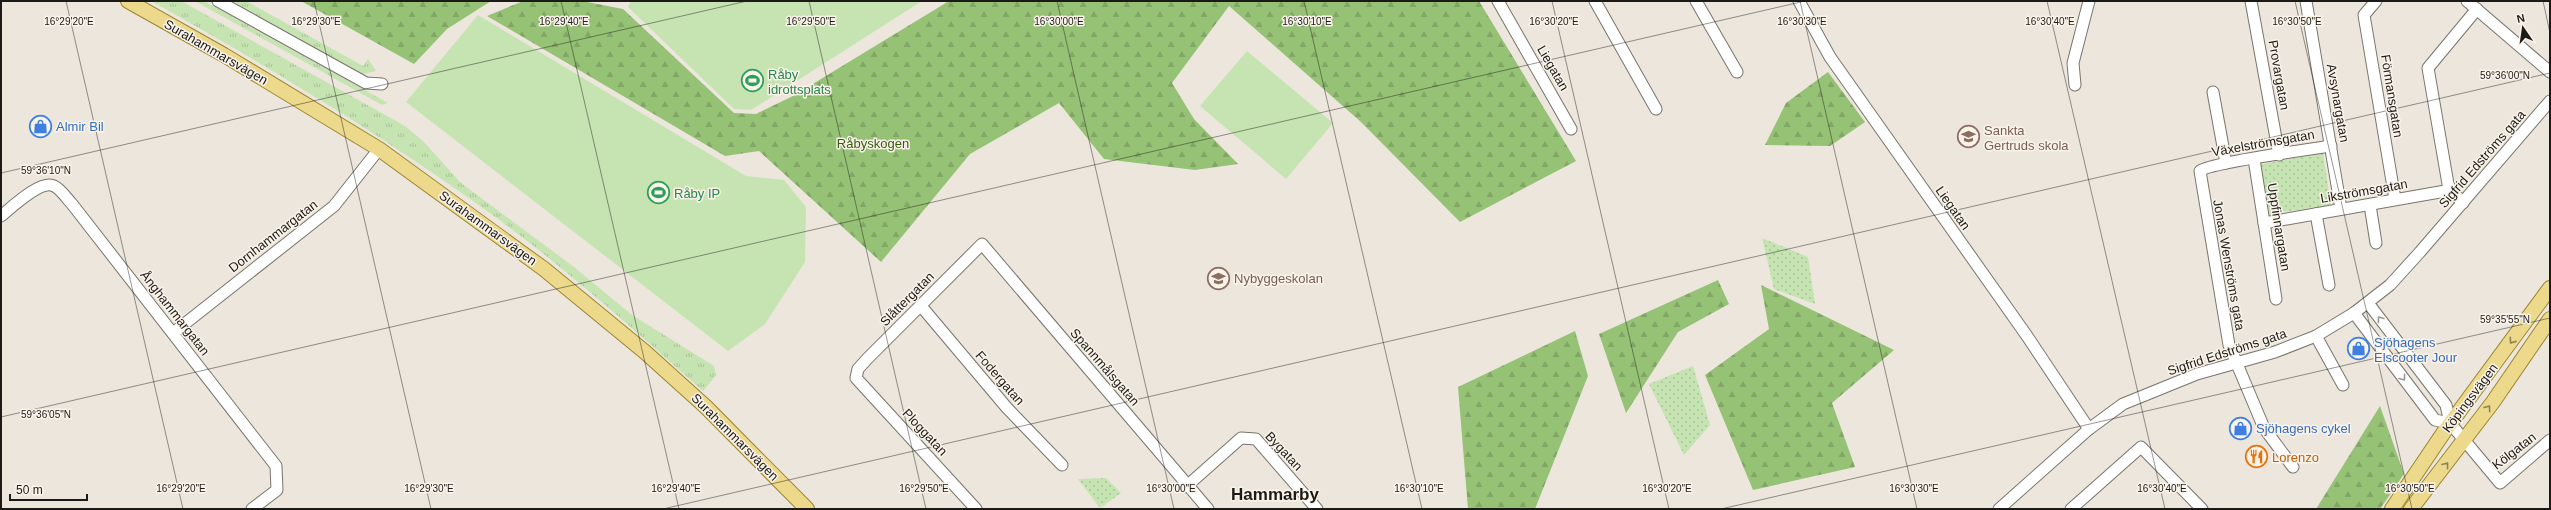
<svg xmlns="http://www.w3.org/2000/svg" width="2551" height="510" font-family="Helvetica,sans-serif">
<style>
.grass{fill:url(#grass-tufts)}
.forest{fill:url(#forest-firs)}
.park{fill:url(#park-dots)}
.garden{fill:#c5e4b1}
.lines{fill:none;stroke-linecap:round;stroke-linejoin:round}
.minor-casing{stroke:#79746c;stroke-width:13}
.major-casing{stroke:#9b8630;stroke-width:16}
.minor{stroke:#fff;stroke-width:11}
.major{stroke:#ecd98b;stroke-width:14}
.oneway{stroke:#999897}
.oneway2{stroke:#8e8357}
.ticks{fill:none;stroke:#1c1a17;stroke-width:1;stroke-opacity:0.45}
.labels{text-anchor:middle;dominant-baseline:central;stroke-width:3;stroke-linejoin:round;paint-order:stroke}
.street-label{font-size:13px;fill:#1c1a17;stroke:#f9f3ea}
.leisure-label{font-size:13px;fill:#27864d;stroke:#f9f3ea;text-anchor:start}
.shop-label{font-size:13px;fill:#366cbe;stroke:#f9f3ea;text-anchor:start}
.education-label{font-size:13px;fill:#785e54;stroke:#f9f3ea;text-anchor:start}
.park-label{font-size:13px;fill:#365d0d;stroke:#f9f3ea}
.food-label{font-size:13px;fill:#c56008;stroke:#f9f3ea;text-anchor:start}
.district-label{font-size:17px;font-weight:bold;fill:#1c1a17;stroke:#f9f3ea}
.ticks-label{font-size:10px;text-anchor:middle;fill:#1c1a17;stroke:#f9f3ea;stroke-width:3;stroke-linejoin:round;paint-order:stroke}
</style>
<defs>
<pattern id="grass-tufts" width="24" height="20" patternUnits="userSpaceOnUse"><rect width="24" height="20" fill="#c5e4b1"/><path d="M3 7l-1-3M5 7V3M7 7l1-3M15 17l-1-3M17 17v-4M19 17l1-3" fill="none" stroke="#a9c398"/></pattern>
<pattern id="forest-firs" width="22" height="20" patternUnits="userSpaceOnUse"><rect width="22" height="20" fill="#96c276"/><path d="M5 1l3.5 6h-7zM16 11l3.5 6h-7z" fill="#81a665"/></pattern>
<pattern id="park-dots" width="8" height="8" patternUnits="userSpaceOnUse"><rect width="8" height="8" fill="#c5e4b1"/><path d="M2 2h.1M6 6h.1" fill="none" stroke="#a9c398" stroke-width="1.8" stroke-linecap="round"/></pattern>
</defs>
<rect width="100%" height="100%" fill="#ece6dd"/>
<g class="grass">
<path d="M151,1H181L405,126L423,141L461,183L574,267L632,315L714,366L716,375L703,391C638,333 574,276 505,224C392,141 273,69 151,1Z"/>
<polygon points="195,1 204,1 388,103 382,105"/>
<polygon points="235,1 246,1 363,66 368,59 376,71 364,74 357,73 238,6"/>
</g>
<g class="forest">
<polygon points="301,1 491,1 447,29 414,64"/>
<polygon points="523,1 582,1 623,9 734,113 756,114 793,96 949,1 1479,1 1576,161 1460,222 1361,122 1229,6 1172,83 1194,119 1238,164 1195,170 1104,159 1059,103 970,154 881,262 759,151 725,156 487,16"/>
<polygon points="1828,72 1865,122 1830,146 1765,145 1786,103"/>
<polygon points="1718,280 1729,304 1678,332 1626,413 1599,334"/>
<polygon points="1761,285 1894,350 1832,403 1855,467 1753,490 1705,375 1769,329"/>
<polygon points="1575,331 1588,376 1535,509 1468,509 1458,387"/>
<polygon points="2380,406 2404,474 2380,509 2316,509"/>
</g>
<g class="park">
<polygon points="2323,153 2331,205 2268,214 2261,164"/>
<polygon points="1762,238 1808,257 1815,304 1774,289"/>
<polygon points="1693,366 1710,425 1684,455 1649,384"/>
<polygon points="1106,478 1121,493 1100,508 1078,479"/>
</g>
<g class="garden">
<polygon points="631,1 922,1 751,110 734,109 628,7"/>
<polygon points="478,15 746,176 784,180 806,207 805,262 765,324 728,351 406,102"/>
<polygon points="1247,51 1333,123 1286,179 1200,106"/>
</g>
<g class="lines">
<defs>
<g id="minor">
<polyline points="218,1 366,83 382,84"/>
<polyline points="1498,1 1571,129"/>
<polyline points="1595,1 1656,109"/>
<polyline points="1696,1 1737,72"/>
<polyline points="1799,1 1830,57 2027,336 2089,429"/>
<polyline points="2251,1 2279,155"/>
<polyline points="2306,1 2341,209"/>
<polyline points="2376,1 2364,15 2395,199"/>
<polyline points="2467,1 2550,72"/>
<polyline points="2075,85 2073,63 2089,1"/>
<polyline points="2213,92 2226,163"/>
<polyline points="2254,159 2276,299"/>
<polyline points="2451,190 2448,184 2428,68 2477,9"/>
<polyline points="2370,205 2376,243"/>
<polyline points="2316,214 2329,285"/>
<path d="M1,216C11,208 41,179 54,186C61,189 67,199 72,204L276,466L277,490L252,509"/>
<polyline points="2264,223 2451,190 2463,203"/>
<polyline points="2368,303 2446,405 2450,423 2500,483 2550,440"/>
<polyline points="921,306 1007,408 1062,465"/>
<polyline points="2354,313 2435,420 2450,423"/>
<polyline points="173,333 334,206 379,149"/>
<polyline points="2316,336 2343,385"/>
<path d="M2293,467L2264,428L2229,345L2200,171C2209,163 2311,149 2331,146"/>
<polyline points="1188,485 1241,438 1256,439 1317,509"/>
<polyline points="976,509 856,378 858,369 867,359 982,244 1208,509"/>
<polyline points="1999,509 2089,429 2123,404 2197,374 2275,352 2316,336 2354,313 2390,285 2420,252 2550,101"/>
<polyline points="2071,509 2141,447 2202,509"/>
</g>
<g id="major">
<polyline points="128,1 224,55 379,149 544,269 645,352 706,407 807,509"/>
<polyline points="2392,509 2444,432 2550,288"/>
<polyline points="2411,509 2493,402 2550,319"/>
</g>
</defs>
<use href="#minor" class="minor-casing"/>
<use href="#major" class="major-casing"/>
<use href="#minor" class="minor"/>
<use href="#major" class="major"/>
</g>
<defs><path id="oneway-chevron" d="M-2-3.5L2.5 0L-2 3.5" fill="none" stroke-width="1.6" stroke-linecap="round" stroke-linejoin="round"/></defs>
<g class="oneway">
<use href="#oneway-chevron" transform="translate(2380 319) rotate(-127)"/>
<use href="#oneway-chevron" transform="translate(2403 378) rotate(53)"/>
</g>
<g class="oneway2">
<use href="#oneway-chevron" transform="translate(2512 341) rotate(125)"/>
<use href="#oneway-chevron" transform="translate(2488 408) rotate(-54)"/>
<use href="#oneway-chevron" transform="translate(2446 465) rotate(-52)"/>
</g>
<path class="ticks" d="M66,1L183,509M314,1L431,509M561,1L679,509M809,1L926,509M1057,1L1174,509M1304,1L1422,509M1552,1L1669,509M1800,1L1917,509M2047,1L2165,509M2295,1L2412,509M2543,1L2550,33M1,173L747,1M1,417L1805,1M663,509L2550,73M1721,509L2550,318"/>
<defs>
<symbol id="stadium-ring" viewBox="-11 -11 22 22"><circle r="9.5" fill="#f9f3ea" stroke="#2e9e5b" stroke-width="1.5"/><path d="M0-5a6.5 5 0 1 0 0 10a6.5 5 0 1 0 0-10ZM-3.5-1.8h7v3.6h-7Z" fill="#2e9e5b"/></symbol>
<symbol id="shop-ring" viewBox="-11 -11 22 22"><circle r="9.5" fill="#f9f3ea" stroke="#3f7fe0" stroke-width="1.5"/><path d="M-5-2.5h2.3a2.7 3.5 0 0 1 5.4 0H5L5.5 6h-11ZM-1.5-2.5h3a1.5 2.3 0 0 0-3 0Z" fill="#3f7fe0"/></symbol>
<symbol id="school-ring" viewBox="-11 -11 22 22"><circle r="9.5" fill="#f9f3ea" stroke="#8d6e63" stroke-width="1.5"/><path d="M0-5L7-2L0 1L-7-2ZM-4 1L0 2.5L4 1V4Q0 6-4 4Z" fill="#8d6e63"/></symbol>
<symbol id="restaurant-ring" viewBox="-11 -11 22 22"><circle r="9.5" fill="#f9f3ea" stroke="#e8710a" stroke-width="1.5"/><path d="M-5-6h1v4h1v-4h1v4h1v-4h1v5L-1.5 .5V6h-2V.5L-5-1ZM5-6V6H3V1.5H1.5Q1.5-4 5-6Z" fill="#e8710a"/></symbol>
</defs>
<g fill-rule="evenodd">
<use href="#stadium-ring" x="740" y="68" width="25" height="25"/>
<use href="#shop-ring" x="28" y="114" width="25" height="25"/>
<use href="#school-ring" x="1956" y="124" width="25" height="25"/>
<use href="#stadium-ring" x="646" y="180" width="25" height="25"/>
<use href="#school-ring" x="1206" y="266" width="25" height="25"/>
<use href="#shop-ring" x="2346" y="336" width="25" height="25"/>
<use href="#shop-ring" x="2228" y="416" width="25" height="25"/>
<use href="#restaurant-ring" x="2244" y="444" width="25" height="25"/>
</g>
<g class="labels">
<g class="street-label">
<text transform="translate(216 52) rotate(30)">Surahammarsvägen</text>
<text transform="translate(1553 68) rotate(60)">Liegatan</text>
<text transform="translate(2279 75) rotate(80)">Provargatan</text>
<text transform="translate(2392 96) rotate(81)">Förmansgatan</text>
<text transform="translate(2338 103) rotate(80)">Avsynargatan</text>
<text transform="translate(2263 143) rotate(-10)">Växelströmsgatan</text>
<text transform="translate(2482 159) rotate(-49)">Sigfrid Edströms gata</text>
<text transform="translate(2364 191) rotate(-10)">Likströmsgatan</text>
<text transform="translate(1953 208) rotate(55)">Liegatan</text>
<text transform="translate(2279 227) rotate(81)">Uppfinnargatan</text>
<text transform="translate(488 228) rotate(36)">Surahammarsvägen</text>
<text transform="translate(273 236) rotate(-38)">Dornhammargatan</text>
<text transform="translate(2229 265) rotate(80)">Jonas Wenströms gata</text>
<text transform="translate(907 299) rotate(-45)">Slåttergatan</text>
<text transform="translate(175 313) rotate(52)">Ånghammargatan</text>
<text transform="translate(2227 352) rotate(-18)">Sigfrid Edströms gata</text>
<text transform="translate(1105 367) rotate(49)">Spannmålsgatan</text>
<text transform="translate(1000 378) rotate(49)">Fodergatan</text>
<text transform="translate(2470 398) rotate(-53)">Köpingsvägen</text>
<text transform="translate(925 432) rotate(47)">Ploggatan</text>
<text transform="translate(735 437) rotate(45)">Surahammarsvägen</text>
<text transform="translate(1284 451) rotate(47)">Bygatan</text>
<text transform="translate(2514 451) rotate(-38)">Kölgatan</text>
</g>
<g class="leisure-label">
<text x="768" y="74">Råby<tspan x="768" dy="15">idrottsplats</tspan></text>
<text x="674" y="193">Råby IP</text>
</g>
<g class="shop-label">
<text x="56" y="126">Almir Bil</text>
<text x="2374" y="342">Sjöhagens<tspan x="2374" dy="15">Elscooter Jour</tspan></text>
<text x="2256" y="428">Sjöhagens cykel</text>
</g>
<g class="education-label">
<text x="1984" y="130">Sankta<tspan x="1984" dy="15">Gertruds skola</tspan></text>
<text x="1234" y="278">Nybyggeskolan</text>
</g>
<g class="park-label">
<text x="873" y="143">Råbyskogen</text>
</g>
<g class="food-label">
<text x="2272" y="457">Lorenzo</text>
</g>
<g class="district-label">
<text x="1275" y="494">Hammarby</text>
</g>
</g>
<g class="ticks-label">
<text x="69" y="25">16°29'20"E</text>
<text x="316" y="25">16°29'30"E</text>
<text x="564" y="25">16°29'40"E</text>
<text x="811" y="25">16°29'50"E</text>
<text x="1059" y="25">16°30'00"E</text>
<text x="1307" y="25">16°30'10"E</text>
<text x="1554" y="25">16°30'20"E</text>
<text x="1802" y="25">16°30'30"E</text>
<text x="2050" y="25">16°30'40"E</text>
<text x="2297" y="25">16°30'50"E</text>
<text x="2505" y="79">59°36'00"N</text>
<text x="46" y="174">59°36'10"N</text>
<text x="2505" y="323">59°35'55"N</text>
<text x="46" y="418">59°36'05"N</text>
<text x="181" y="492">16°29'20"E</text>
<text x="429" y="492">16°29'30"E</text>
<text x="676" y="492">16°29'40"E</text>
<text x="924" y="492">16°29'50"E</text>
<text x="1171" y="492">16°30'00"E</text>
<text x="1419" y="492">16°30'10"E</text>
<text x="1667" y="492">16°30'20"E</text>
<text x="1914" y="492">16°30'30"E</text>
<text x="2162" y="492">16°30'40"E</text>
<text x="2410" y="492">16°30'50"E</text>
</g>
<rect width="2551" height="510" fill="none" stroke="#1c1a17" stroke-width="4"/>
<g transform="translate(2523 28) rotate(347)" stroke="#f9f3ea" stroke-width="3" paint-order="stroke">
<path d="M0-3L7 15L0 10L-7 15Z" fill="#1c1a17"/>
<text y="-6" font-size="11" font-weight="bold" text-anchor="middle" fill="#1c1a17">N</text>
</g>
<path d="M10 494v6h77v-6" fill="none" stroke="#1c1a17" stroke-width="2"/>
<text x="16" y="494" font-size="12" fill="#1c1a17" stroke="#f9f3ea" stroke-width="3" paint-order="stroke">50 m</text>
</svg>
